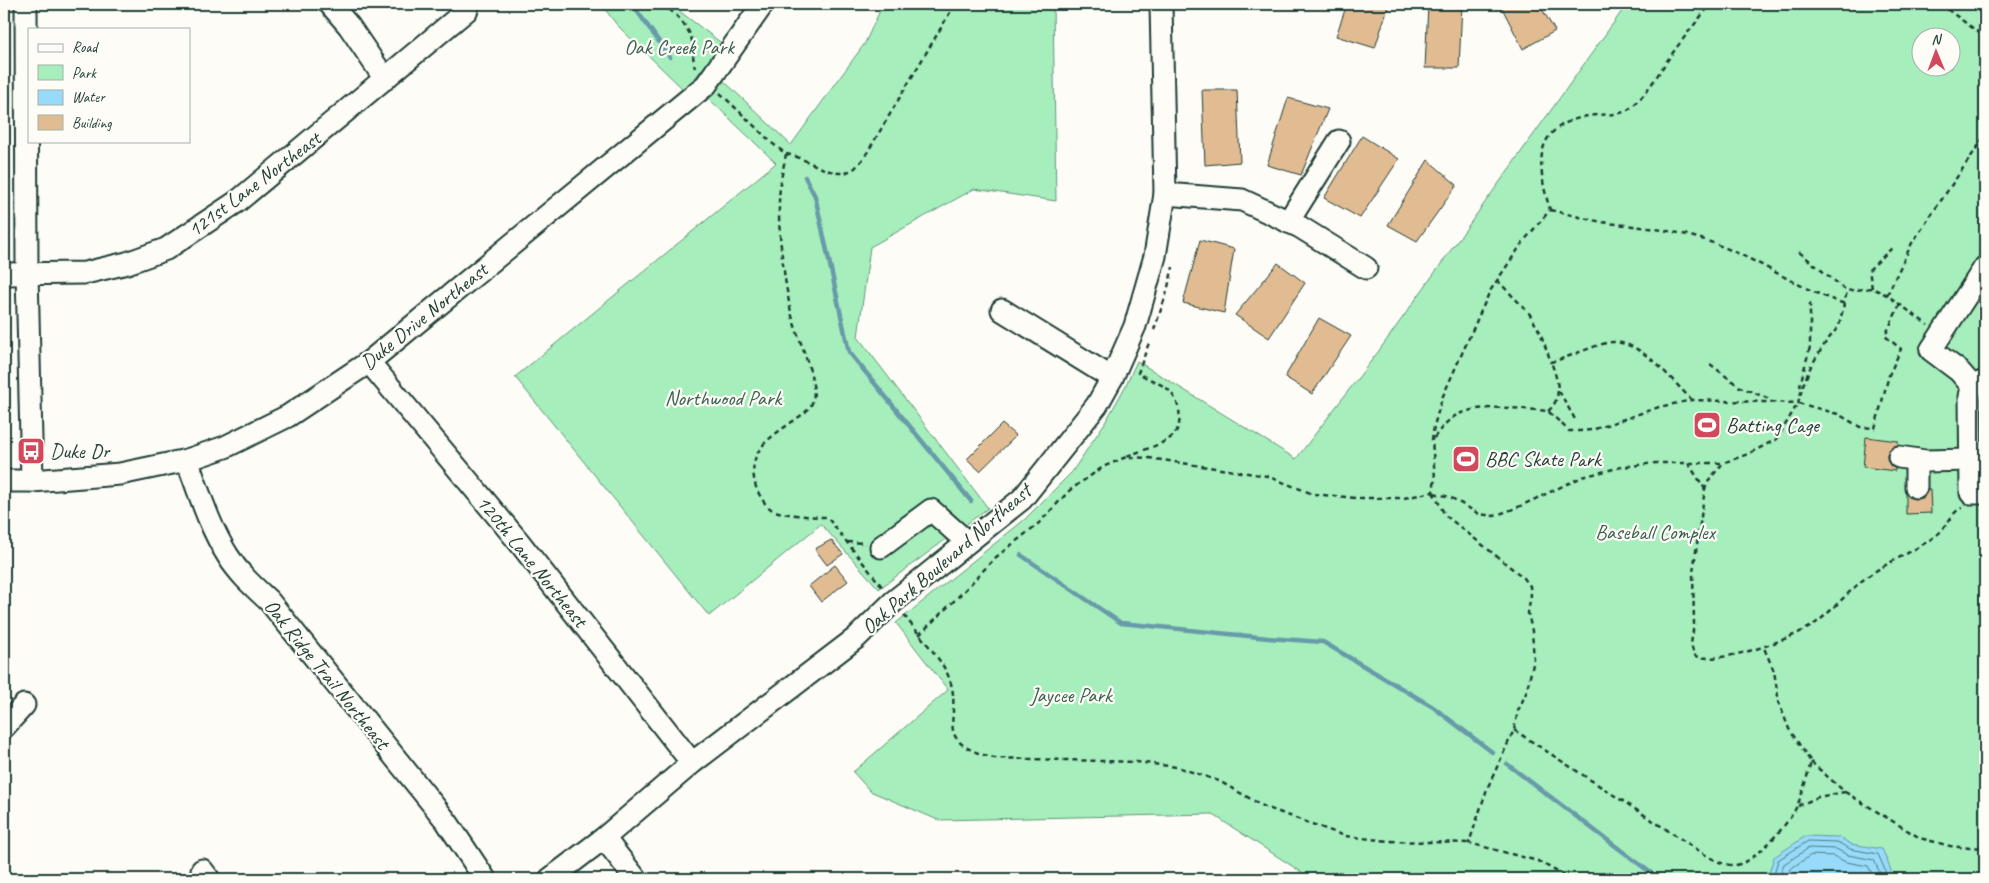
<svg xmlns="http://www.w3.org/2000/svg" width="1989" height="883" font-family="Caveat,sans-serif">
<style>
.green{fill:#a6eebb;stroke:#629678;fill-rule:evenodd}
.water{fill:#97daf9;stroke:#679baa}
.lines{fill:none;stroke-linecap:round;stroke-linejoin:round}
.shore{stroke:#4f7c83;stroke-width:1}
.stream{stroke:#679baa;stroke-width:4.5}
.building{fill:#e1bb92;stroke:#1f3d34}
.minor-casing{stroke:#1f3d34;stroke-width:25}
.path{stroke:#1f3d34;stroke-width:2.5;stroke-dasharray:5 4;stroke-linecap:butt}
.minor{stroke:#fdfcf7;stroke-width:21}
.labels{text-anchor:middle;dominant-baseline:central;stroke-width:4.5;stroke-linejoin:round;paint-order:stroke}
.park-label{font-size:21px;fill:#3a604f;stroke:#fdfcf7}
.street-label{font-size:21px;fill:#1f3d34;stroke:#fdfcf7}
.poi-label{font-size:21px;fill:#1f3d34;stroke:#fdfcf7;text-anchor:start}
</style>
<rect width="100%" height="100%" fill="#fdfcf7"/>
<filter id="ink" filterUnits="userSpaceOnUse"><feTurbulence type="fractalNoise" baseFrequency=".02" numOctaves="2"/><feDisplacementMap in="SourceGraphic" scale="10" xChannelSelector="R" yChannelSelector="G"/><feConvolveMatrix kernelMatrix="1 2 1 2 8 2 1 2 1" color-interpolation-filters="sRGB"/></filter>
<g filter="url(#ink)">
<g class="green">
<polygon points="601,4 670,4 724,45 684,90 617,25"/>
<polygon points="883,4 1053,4 1056,201 974,189 870,247 858,337 988,508 879,589 821,524 709,616 515,377 776,163 706,96 722,79 791,145 865,43"/>
<path d="M1627,4H1985V879H1312L1212,814L938,820L870,791L853,772L948,690L896,623L1024,520L1072,472L1106,421L1125,387L1137,361L1296,459L1378,352ZM1922,38H1952V68H1922Z"/>
</g>
<polygon class="water" points="1806,836 1839,837 1851,844 1882,849 1891,870 1890,879 1767,879 1774,857"/>
<g class="lines">
<g class="shore">
<polyline points="1773,879 1778,860 1808,841 1837,842 1850,849 1878,854 1885,870 1885,879"/>
<polyline points="1779,879 1784,864 1809,848 1836,849 1848,855 1874,860 1879,871 1879,879"/>
<polyline points="1787,879 1790,869 1811,855 1833,856 1846,862 1868,866 1871,872 1871,879"/>
</g>
<g class="stream">
<polyline points="632,4 670,57"/>
<polyline points="805,177 815,196 849,352 971,501"/>
<polyline points="1021,555 1121,623 1268,638 1323,642 1433,707 1492,752"/>
<polyline points="1507,764 1659,879"/>
</g>
</g>
<g class="building">
<polygon points="1347,4 1389,4 1375,48 1336,36"/>
<polygon points="1428,4 1462,4 1459,68 1425,68"/>
<polygon points="1500,4 1539,4 1555,31 1523,49"/>
<polygon points="1202,90 1237,90 1240,162 1205,165"/>
<polygon points="1288,98 1328,109 1301,175 1267,165"/>
<polygon points="1362,136 1399,159 1360,218 1324,198"/>
<polygon points="1428,160 1457,185 1417,241 1388,225"/>
<polygon points="1200,240 1234,249 1224,313 1183,303"/>
<polygon points="1278,263 1305,283 1269,338 1235,315"/>
<polygon points="1319,318 1351,336 1312,394 1285,377"/>
<polygon points="1002,424 1016,436 980,471 967,459"/>
<polygon points="1866,437 1898,441 1898,445 1890,449 1887,456 1888,462 1895,468 1895,471 1863,467"/>
<polygon points="1928,489 1930,489 1931,513 1906,514 1906,494 1910,498 1916,499 1923,498"/>
<polygon points="831,540 843,554 827,565 815,549"/>
<polygon points="835,565 848,581 821,602 809,586"/>
</g>
<g class="lines">
<defs>
<g id="minor">
<polyline points="26,4 27,273 32,481"/>
<polyline points="330,4 349,26 385,79"/>
<polyline points="1165,194 1242,200 1300,227 1366,268"/>
<polyline points="1288,222 1339,141"/>
<polyline points="4,274 85,273 127,263 166,249 238,201 467,10"/>
<polyline points="1002,310 1112,378"/>
<polyline points="369,362 519,542 692,763"/>
<polyline points="1985,381 1972,386 1970,397 1971,493 1985,493"/>
<polyline points="1972,386 1959,371 1931,350 1985,267"/>
<polyline points="1899,457 1925,461 1971,460"/>
<path d="M187,460C199,492 209,526 228,556C239,574 254,587 269,601L447,822L485,879"/>
<polyline points="1916,460 1916,487"/>
<polyline points="4,481 32,481 120,474 187,460 225,447 288,416 369,362 706,85 763,4"/>
<polyline points="881,547 931,510 967,542"/>
<polyline points="4,727 24,705"/>
<polyline points="604,838 636,879"/>
<polyline points="202,870 209,879"/>
<polyline points="550,879 604,838 692,763 856,638 893,602 1022,499 1097,405 1112,378 1135,326 1155,256 1165,194 1161,4"/>
</g>
</defs>
<use href="#minor" class="minor-casing"/>
<g class="path">
<path d="M662,4C674,12 689,26 692,41C694,50 692,58 695,68"/>
<polyline points="1940,4 1985,37"/>
<polyline points="720,93 773,144 786,154 795,156 826,170 838,173 845,173 855,168 864,158 955,4"/>
<path d="M786,154C784,165 781,177 780,188C776,222 784,279 791,312C796,335 818,380 813,400C811,409 803,414 796,419C770,438 745,450 756,487C759,495 764,504 771,509C780,515 814,517 827,517L883,588"/>
<path d="M1550,210C1573,215 1595,222 1617,224C1649,228 1680,231 1710,242C1757,258 1798,289 1845,304"/>
<polyline points="1799,252 1847,291"/>
<path d="M1497,280L1529,313L1540,332L1551,362C1570,357 1587,348 1606,343C1638,335 1671,380 1692,400"/>
<polyline points="1872,288 1869,270 1893,247"/>
<polyline points="1887,295 1912,243 1985,136"/>
<path d="M1900,304L1885,336L1901,349L1889,375L1875,428L1860,427L1838,414L1798,403L1777,439L1748,454L1723,463L1709,480L1705,489L1693,572L1694,624L1691,644L1694,655C1715,667 1792,639 1813,625C1833,611 1848,591 1867,577C1890,560 1917,551 1939,533C1949,525 1950,513 1962,508"/>
<polyline points="1154,330 1166,295 1173,267"/>
<polyline points="1710,364 1740,387 1767,398 1772,402"/>
<polyline points="1801,387 1800,385 1810,347 1810,303"/>
<polyline points="1559,391 1576,421"/>
<path d="M1548,411C1564,398 1557,378 1551,362"/>
<path d="M1434,438C1439,431 1445,423 1452,418C1474,402 1522,409 1548,411L1569,431H1580L1592,430L1659,407L1692,400L1798,403L1803,385L1811,366L1826,342L1839,326L1847,291L1872,288L1887,295L1928,325"/>
<path d="M1127,456C1140,451 1155,447 1167,440C1187,430 1181,398 1165,387C1157,382 1146,378 1138,373L1150,340"/>
<polyline points="1688,463 1705,489"/>
<polyline points="1433,492 1445,515 1524,578 1530,586 1531,595 1528,613 1532,631 1534,660 1526,693 1518,711 1514,730 1487,789 1469,843 1538,861 1570,879"/>
<polyline points="1434,493 1450,497 1479,514 1494,516 1516,508 1582,477 1621,467 1656,463 1723,463"/>
<polyline points="847,542 866,543"/>
<path d="M904,615C917,633 935,651 946,671C969,716 924,739 994,758L1137,762L1177,767L1219,781L1265,807L1345,836L1389,841L1469,843"/>
<path d="M919,635L963,592L995,558L1039,523L1070,490L1103,467L1126,457L1149,458L1267,476L1313,494L1356,498H1404L1433,492L1435,478L1432,440L1434,426L1442,398L1490,291L1523,242L1550,210C1537,165 1531,127 1588,116C1602,113 1618,117 1629,109C1645,97 1656,77 1667,61C1681,41 1696,22 1711,4"/>
<path d="M1514,730L1704,854C1714,860 1728,868 1740,864C1758,859 1789,823 1797,806C1803,792 1807,777 1811,762L1789,729L1779,703L1774,671L1764,648"/>
<polyline points="1811,762 1845,792 1920,838 1950,846 1970,848 1985,847"/>
<polyline points="1798,806 1818,797 1845,792"/>
</g>
<use href="#minor" class="minor"/>
</g>
</g>
<defs>
<symbol id="stadium-square" viewBox="-11 -11 22 22"><rect x="-9" y="-9" width="18" height="18" rx="4" fill="#d1495b" stroke="#fdfcf7"/><path d="M0-5a6.5 5 0 1 0 0 10a6.5 5 0 1 0 0-10ZM-3.5-1.8h7v3.6h-7Z" fill="#fff"/></symbol>
<symbol id="bus-square" viewBox="-11 -11 22 22"><rect x="-9" y="-9" width="18" height="18" rx="4" fill="#d1495b" stroke="#fdfcf7"/><path d="M-5-6H5V4H4V6H2V4H-2V6H-4V4H-5ZM-3.5-4V0h7V-4ZM-3.5 1.2v1.5H-2V1.2ZM2 1.2v1.5H3.5V1.2Z" fill="#fff"/></symbol>
</defs>
<g fill-rule="evenodd">
<use href="#stadium-square" x="1691" y="409" width="32" height="32"/>
<use href="#bus-square" x="15" y="435" width="32" height="32"/>
<use href="#stadium-square" x="1450" y="443" width="32" height="32"/>
</g>
<g class="labels">
<g class="park-label">
<text x="679" y="47">Oak Creek Park</text>
<text x="723" y="398">Northwood Park</text>
<text x="1655" y="532">Baseball Complex</text>
<text x="1071" y="695">Jaycee Park</text>
</g>
<g class="street-label">
<text transform="translate(254 184) rotate(-37)">121st Lane Northeast</text>
<text transform="translate(424 316) rotate(-39)">Duke Drive Northeast</text>
<text transform="translate(946 559) rotate(-41)">Oak Park Boulevard Northeast</text>
<text transform="translate(532 561) rotate(51)">120th Lane Northeast</text>
<text transform="translate(327 674) rotate(51)">Oak Ridge Trail Northeast</text>
</g>
<g class="poi-label">
<text x="1726" y="425">Batting Cage</text>
<text x="50" y="451">Duke Dr</text>
<text x="1485" y="459">BBC Skate Park</text>
</g>
</g>
<rect width="1989" height="883" fill="none" stroke="#fdfcf7" stroke-width="20"/>
<rect x="10" y="10" width="1969" height="863" fill="none" stroke="#1f3d34" stroke-width="2" filter="url(#ink)"/>
<rect x="28" y="28" width="162" height="115" fill="#fdfcf7" stroke="#a4b0a9"/>
<rect x="38" y="44" width="25" height="8" fill="#fdfcf7" stroke="#a4b0a9"/>
<text x="72" y="52" font-size="15" fill="#1f3d34">Road</text>
<rect x="38" y="65" width="25" height="15" fill="#a6eebb" stroke="#a4b0a9"/>
<text x="72" y="78" font-size="15" fill="#1f3d34">Park</text>
<rect x="38" y="90" width="25" height="15" fill="#97daf9" stroke="#a4b0a9"/>
<text x="72" y="102" font-size="15" fill="#1f3d34">Water</text>
<rect x="38" y="115" width="25" height="15" fill="#e1bb92" stroke="#a4b0a9"/>
<text x="72" y="128" font-size="15" fill="#1f3d34">Building</text>
<g transform="translate(1936 52) rotate(359)"><circle r="24" fill="#fdfcf7" stroke="#a4b0a9"/>
<path d="M0-4L9 19L0 12L-9 19Z" fill="#d1495b"/>
<text y="-8" font-size="14" font-weight="bold" text-anchor="middle" fill="#1f3d34">N</text>
</g>
</svg>
